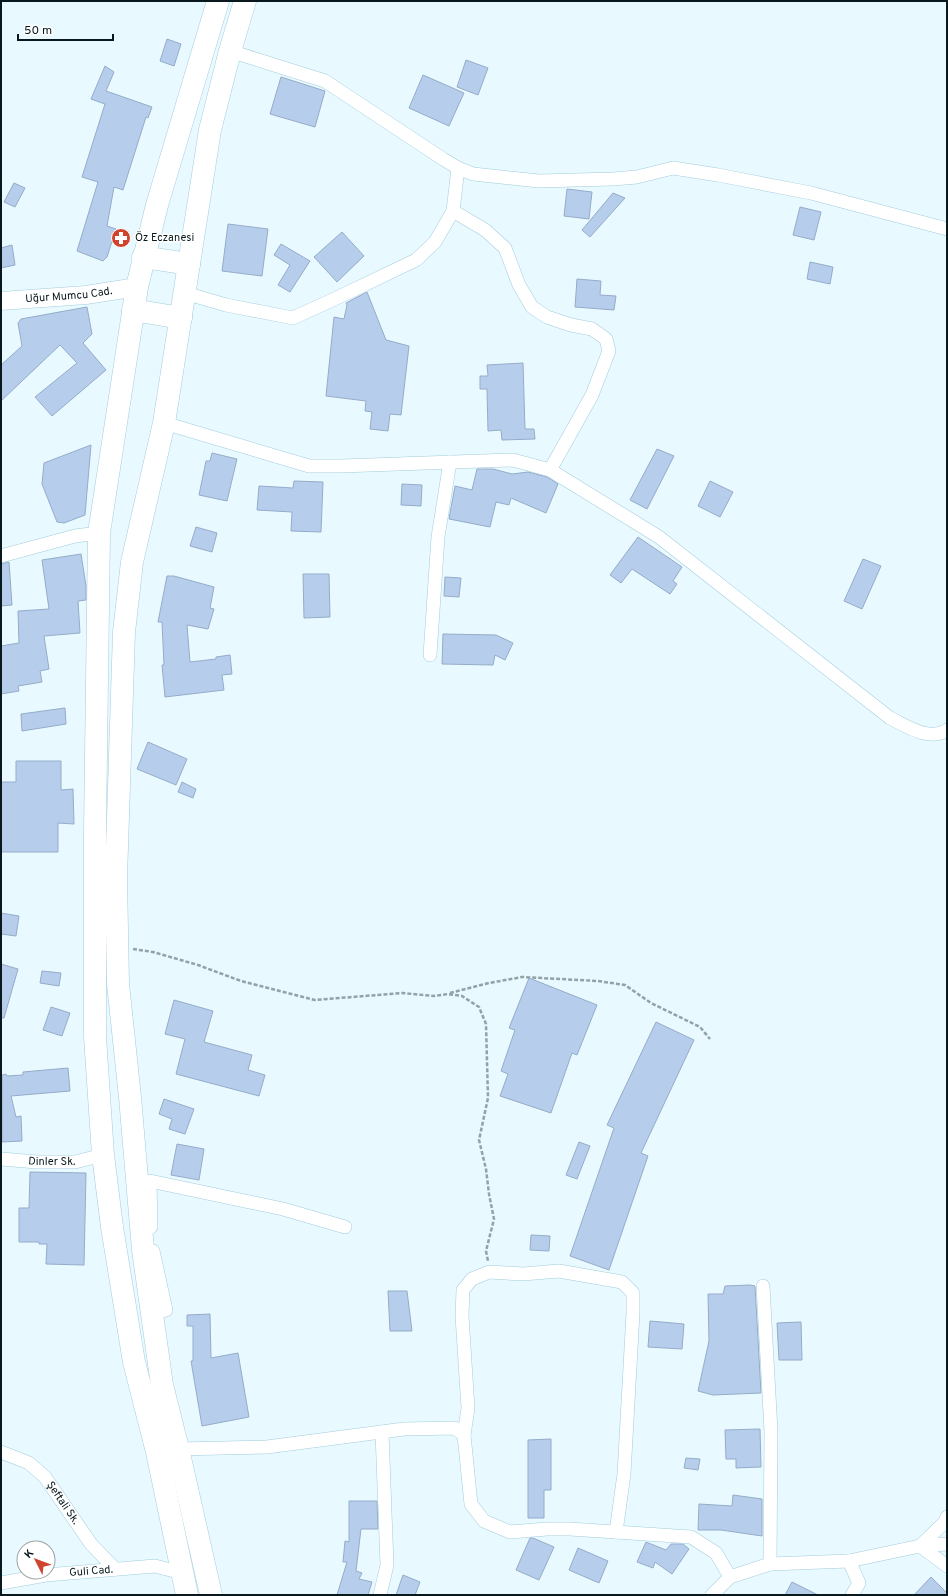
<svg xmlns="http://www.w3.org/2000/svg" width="948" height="1596" font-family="Overpass,sans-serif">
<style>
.building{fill:#b6ceec;stroke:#95acc9}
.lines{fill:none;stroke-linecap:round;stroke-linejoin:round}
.street-casing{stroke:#a2cddc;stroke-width:14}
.secondary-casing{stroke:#a2cddc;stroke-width:19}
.highway-casing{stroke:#a2cddc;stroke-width:23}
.path{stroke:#92a2a8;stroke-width:2.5;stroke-dasharray:4 2;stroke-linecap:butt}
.street{stroke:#fff;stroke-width:13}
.secondary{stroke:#fff;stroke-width:18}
.highway{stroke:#fff;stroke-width:22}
.labels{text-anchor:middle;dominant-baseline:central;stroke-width:3;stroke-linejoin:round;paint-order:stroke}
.poi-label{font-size:11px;fill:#08181d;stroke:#fff;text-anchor:start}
.street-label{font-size:11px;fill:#08181d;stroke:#fff}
</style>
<rect width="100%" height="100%" fill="#e8f9ff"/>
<g class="building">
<polygon points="167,39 181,44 174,66 160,61"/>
<polygon points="466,60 488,68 478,95 457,87"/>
<polygon points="105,66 114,72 106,91 152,107 148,118 146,117 123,190 114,187 107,226 116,229 107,257 103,261 77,251 98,182 82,177 105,104 91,99"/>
<polygon points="423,75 464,93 449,126 409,108"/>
<polygon points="281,77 325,91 315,127 270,114"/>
<polygon points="14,183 25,188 15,207 4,202"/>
<polygon points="567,189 592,192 589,219 564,216"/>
<polygon points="613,193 625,198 590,237 582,230"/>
<polygon points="800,207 821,212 814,240 793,235"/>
<polygon points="228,224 268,229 262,276 222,271"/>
<polygon points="342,232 364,256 337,282 314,257"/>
<polygon points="281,244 310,261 290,292 278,285 290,265 274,255"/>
<polygon points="12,245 15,265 1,268 1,248"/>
<polygon points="810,262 833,267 830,284 807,279"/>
<polygon points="577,279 601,281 600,295 616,296 614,310 575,307"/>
<polygon points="367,292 386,340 409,346 401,415 390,414 388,431 370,429 372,412 365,411 366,401 326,396 334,317 344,319 347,305 346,303"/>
<polygon points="87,307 92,334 83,343 106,370 52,416 35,397 77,363 60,345 1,401 1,365 22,346 18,323 21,319"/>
<polygon points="523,363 525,429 534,429 535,439 502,440 501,430 488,431 487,389 480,389 480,376 488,376 487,365"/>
<polygon points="91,445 85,515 64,523 57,522 42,484 44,463"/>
<polygon points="657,449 674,456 647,509 630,500"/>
<polygon points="212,453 237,459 227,501 199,495 206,461 210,461"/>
<polygon points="477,469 493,469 512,474 528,472 547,477 558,484 546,513 511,498 509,505 496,502 490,527 449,519 455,486 472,490"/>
<polygon points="294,481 323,482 321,532 291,531 292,512 257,510 259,486 293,488"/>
<polygon points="710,481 733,492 720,517 698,506"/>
<polygon points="402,484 422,485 421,506 401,505"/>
<polygon points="196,527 217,533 212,552 190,546"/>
<polygon points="638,537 682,567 673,581 677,584 670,594 632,569 621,583 610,575"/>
<polygon points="81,554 86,586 86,600 78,601 80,633 44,636 49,669 40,671 42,682 18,686 19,691 1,694 1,646 19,643 18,611 49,609 42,560"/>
<polygon points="863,559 881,566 862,609 844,601"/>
<polygon points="9,562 12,605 1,606 1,564"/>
<polygon points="303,574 329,574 330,617 304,618"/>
<polygon points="167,576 174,576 214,587 210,608 214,609 208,629 187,625 190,662 216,659 216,657 230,655 232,674 222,675 224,690 165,697 162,665 164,665 162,622 158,622"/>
<polygon points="445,577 461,578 459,597 444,596"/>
<polygon points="443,634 496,635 513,643 505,660 495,655 493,665 442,664"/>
<polygon points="65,708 66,724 22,731 21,714"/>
<polygon points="148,742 187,759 176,785 137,769"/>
<polygon points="16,761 61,761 61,790 73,789 74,824 58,823 58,852 1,852 1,782 16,782"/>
<polygon points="182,782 196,789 193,798 178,792"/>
<polygon points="1,913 19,916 16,936 1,934"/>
<polygon points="1,964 18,969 4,1018 1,1018"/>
<polygon points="42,971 61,973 59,986 40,983"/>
<polygon points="529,978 597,1005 577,1055 572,1053 551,1113 500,1096 508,1074 501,1071 515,1030 509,1028"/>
<polygon points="174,1000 213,1011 204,1042 252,1055 248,1070 265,1075 259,1096 176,1074 185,1039 165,1034"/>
<polygon points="51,1007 70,1013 62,1036 43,1030"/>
<polygon points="656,1022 694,1040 641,1153 648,1156 609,1270 570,1256 614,1128 607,1125"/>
<polygon points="68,1068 70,1091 11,1096 16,1117 21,1116 22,1141 2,1142 2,1075 6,1074 7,1076 23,1075 23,1072"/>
<polygon points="164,1099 194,1109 185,1134 169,1129 172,1119 159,1114"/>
<polygon points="579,1142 590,1146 577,1179 566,1175"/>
<polygon points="177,1144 204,1149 199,1180 171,1175"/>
<polygon points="30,1172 86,1173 84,1265 46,1264 47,1244 39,1244 39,1242 19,1242 19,1208 29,1208"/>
<polygon points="531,1235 550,1236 549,1251 530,1250"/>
<polygon points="750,1285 755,1286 761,1393 713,1395 698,1391 709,1341 708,1294 723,1294 725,1286"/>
<polygon points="388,1291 407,1291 412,1331 390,1331"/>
<polygon points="210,1314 211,1358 238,1353 249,1417 202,1426 191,1361 193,1361 193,1326 187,1326 187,1315"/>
<polygon points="650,1321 684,1324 682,1349 648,1347"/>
<polygon points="801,1322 802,1360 779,1360 777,1323"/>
<polygon points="760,1429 761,1467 736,1468 736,1459 726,1459 725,1430"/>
<polygon points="551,1439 551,1490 544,1490 544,1518 528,1518 528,1440"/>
<polygon points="686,1458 700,1459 698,1470 684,1468"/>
<polygon points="733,1495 762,1499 762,1536 721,1530 698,1530 699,1504 732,1506"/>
<polygon points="349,1501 377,1501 378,1529 361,1529 356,1571 362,1573 359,1579 372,1582 368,1595 337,1595 347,1562 343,1562 345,1541 349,1542"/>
<polygon points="530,1538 533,1538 554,1547 539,1580 516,1570"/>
<polygon points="646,1542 666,1550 671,1544 683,1544 689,1549 672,1574 655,1562 653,1568 637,1562"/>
<polygon points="578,1548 608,1561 599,1583 569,1570"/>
<polygon points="403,1575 420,1582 415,1595 396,1595"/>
<polygon points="931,1577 947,1593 947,1595 914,1595"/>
<polygon points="792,1582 818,1595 785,1595"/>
</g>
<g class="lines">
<defs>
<g id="street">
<polyline points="230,51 325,81 443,159 458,168 473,174 539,181 613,179 637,177 673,168 718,175 811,193 947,229"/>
<polyline points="453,211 485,230 505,248 519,285 532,307 547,317 571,325 592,329 606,339 609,351 592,395 550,470"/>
<polyline points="185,293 226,305 293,318 343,295 416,260 435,242 453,211 458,168"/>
<path d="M164,423L309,466H341L513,460L550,470L659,537L890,718C907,726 929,742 947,730"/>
<polyline points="1,556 75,536 99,533"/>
<polyline points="430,655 438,537 450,462"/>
<path id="s1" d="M1,1159L37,1162H75L103,1155"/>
<polyline points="151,1227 150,1181 283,1209 345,1227"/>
<polyline points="763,1286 771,1431 770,1564"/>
<polyline points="152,1315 166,1310 153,1251"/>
<polyline points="464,1435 468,1408 462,1316 463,1290 472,1279 489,1272 523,1274 559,1271 622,1282 633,1293 633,1313 624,1474 616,1532"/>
<polyline points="178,1449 267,1447 404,1429 455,1428 464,1435 471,1504 484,1521 510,1532 547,1529 570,1529 691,1537 716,1553 730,1577"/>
<path id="s2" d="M1,1452L29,1463L45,1477L91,1544L115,1569"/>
<polyline points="947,1517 945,1522 920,1546 947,1544"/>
<polyline points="849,1561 859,1583 852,1595"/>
<path id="s3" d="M1,1583L46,1575L155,1566L182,1573"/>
<polyline points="380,1595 387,1565 382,1432"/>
<polyline points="712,1595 730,1577 770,1564 849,1561 920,1546 947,1566"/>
</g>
<g id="secondary">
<path id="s4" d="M1,301L86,295L137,287"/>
</g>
<g id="highway">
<polyline points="143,257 189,264"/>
<polyline points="133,310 181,318"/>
<polyline points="187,1595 157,1452 134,1362 112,1227 103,1155 95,1037 95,830 99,533 137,287 157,205 218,1"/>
<polyline points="211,1595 178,1449 162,1385 143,1250 130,1097 118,984 116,878 124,632 132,562 164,423 210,130 230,51 245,1"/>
</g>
</defs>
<use href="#street" class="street-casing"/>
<use href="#secondary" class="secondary-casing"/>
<use href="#highway" class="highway-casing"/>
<g class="path">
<polyline points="133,949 153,952 198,965 241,981 315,1000 402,993 434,996 448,994 462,996 479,1007 486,1024 488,1098 479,1140 486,1169 489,1194 494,1219 486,1251 488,1261"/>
<polyline points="450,993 489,983 522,977 598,981 625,985 651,1003 700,1027 710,1039"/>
</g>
<use href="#street" class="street"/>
<use href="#secondary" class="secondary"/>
<use href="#highway" class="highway"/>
</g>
<defs>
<symbol id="pharmacy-disc" viewBox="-11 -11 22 22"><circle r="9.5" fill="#d0442d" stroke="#fff"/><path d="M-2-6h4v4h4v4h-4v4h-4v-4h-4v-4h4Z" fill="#fff"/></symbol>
</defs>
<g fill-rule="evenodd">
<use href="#pharmacy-disc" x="110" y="227" width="22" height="22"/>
</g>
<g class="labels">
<g class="poi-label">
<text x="135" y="238">Öz Eczanesi</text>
</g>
<g class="street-label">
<text stroke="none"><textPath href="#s4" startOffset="68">Uğur Mumcu Cad.</textPath></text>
<text stroke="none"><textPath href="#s1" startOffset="51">Dinler Sk.</textPath></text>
<text stroke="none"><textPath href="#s2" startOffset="83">Şeftali Sk.</textPath></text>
<text stroke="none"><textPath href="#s3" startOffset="91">Guli Cad.</textPath></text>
</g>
</g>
<rect width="948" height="1596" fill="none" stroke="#08181d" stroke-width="4"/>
<g transform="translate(36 1560) rotate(312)"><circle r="19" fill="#ffffff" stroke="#9ca3a5"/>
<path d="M0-3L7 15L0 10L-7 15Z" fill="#d0442d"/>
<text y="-6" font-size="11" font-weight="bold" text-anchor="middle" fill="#08181d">K</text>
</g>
<path d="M18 34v6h95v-6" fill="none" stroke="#08181d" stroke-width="2"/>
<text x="24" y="34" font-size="12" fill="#08181d" stroke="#ffffff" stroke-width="3" paint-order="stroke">50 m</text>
</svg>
